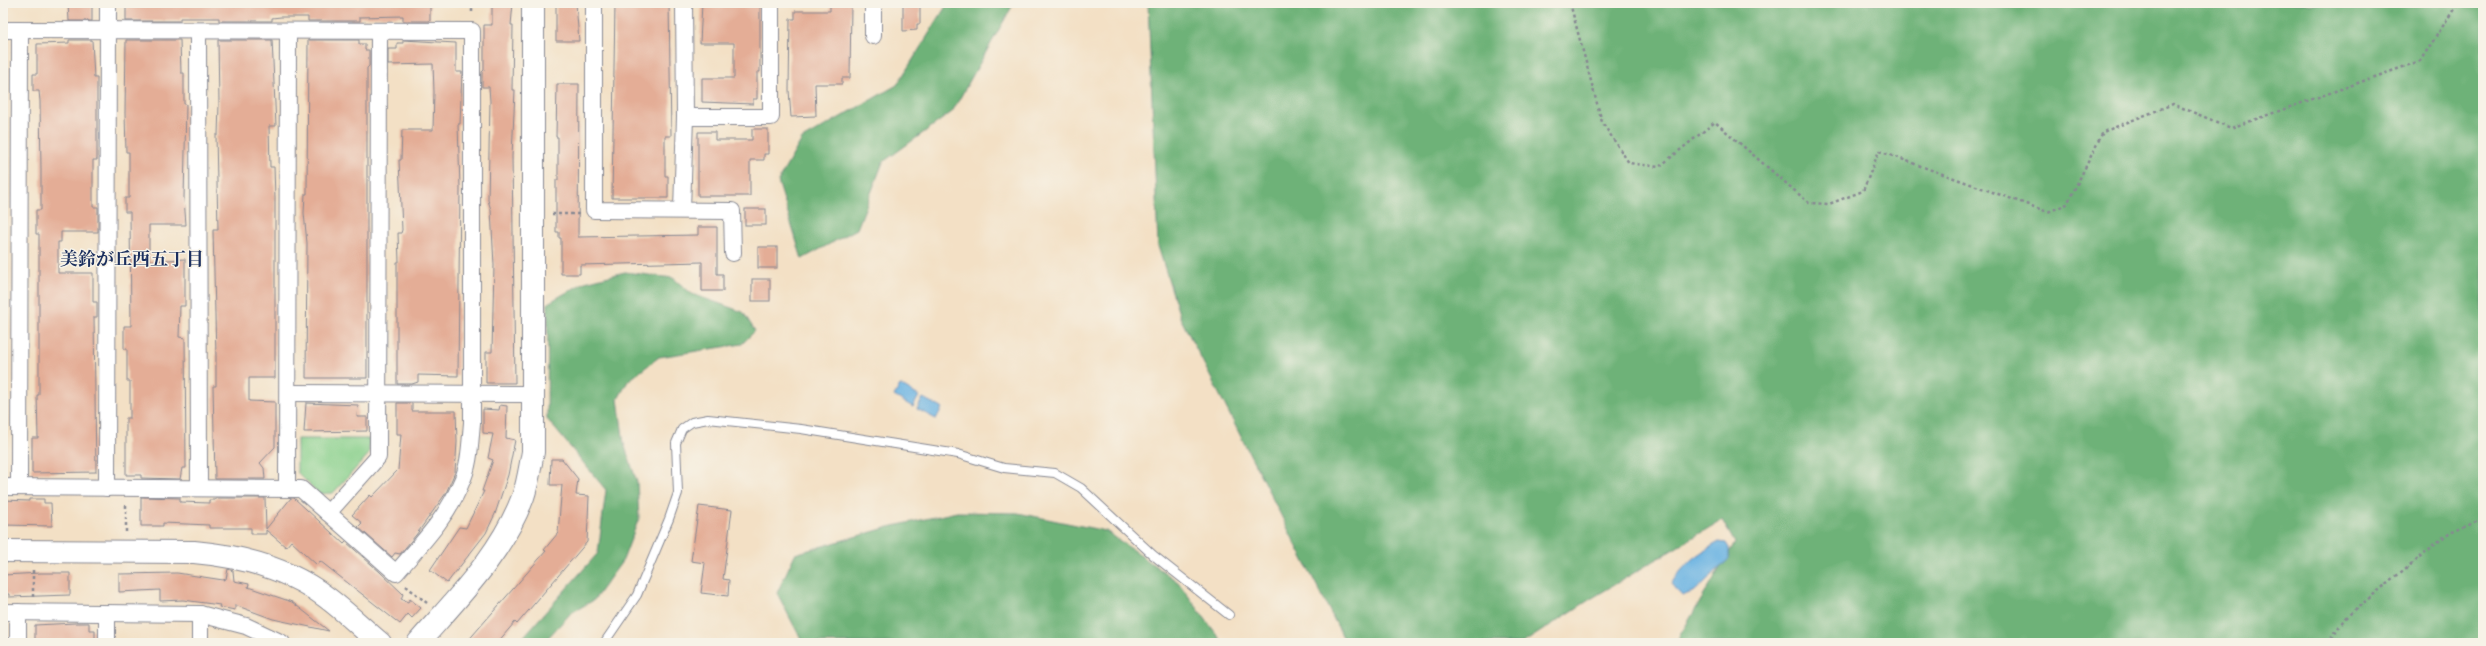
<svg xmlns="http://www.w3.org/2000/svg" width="2486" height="646" font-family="Cardo,'Noto Serif JP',serif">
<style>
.green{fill:#89d08c;stroke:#528075}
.forest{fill:#6eb278;stroke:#44706b}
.water{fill:#6ab3e2;stroke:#4271a0}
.building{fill:#e4ad96}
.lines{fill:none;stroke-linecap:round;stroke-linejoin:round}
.lane-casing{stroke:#878892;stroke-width:10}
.street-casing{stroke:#878892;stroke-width:18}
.secondary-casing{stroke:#878892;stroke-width:24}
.path{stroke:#878892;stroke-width:2.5;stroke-dasharray:3 3;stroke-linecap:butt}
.lane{stroke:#fff;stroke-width:8}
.street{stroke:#fff;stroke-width:16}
.secondary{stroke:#fff;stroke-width:22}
.labels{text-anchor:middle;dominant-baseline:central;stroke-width:3;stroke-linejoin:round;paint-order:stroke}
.neighbourhood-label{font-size:18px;font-weight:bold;fill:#1b2f5e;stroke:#f7f3e8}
</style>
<rect width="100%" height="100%" fill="#f7f3e8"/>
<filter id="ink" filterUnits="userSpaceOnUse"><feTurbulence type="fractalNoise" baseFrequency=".025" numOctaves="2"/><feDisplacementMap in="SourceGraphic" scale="8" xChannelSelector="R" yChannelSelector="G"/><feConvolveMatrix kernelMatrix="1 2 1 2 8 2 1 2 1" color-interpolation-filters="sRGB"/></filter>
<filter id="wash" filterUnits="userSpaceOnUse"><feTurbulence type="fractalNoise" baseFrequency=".012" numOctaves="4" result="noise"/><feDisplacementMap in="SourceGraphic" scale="16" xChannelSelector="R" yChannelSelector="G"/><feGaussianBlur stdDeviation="0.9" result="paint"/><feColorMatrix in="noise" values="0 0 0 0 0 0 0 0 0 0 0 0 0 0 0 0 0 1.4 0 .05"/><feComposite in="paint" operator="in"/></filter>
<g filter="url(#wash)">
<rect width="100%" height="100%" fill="#f3e0c5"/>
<polygon class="green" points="297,439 369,439 369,454 333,493 319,494 297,472"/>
<g class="forest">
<polygon points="948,3 1014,3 952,112 883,162 857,229 802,259 778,181 802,139 897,85"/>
<polygon points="1148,3 2483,3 2483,643 1679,643 1679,637 1735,543 1722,520 1589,600 1523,643 1346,643 1180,317 1158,246"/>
<polygon points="625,272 673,278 692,294 743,312 755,331 742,344 659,357 628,381 618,399 624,444 637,482 639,518 623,560 594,600 571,613 543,643 518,643 598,553 606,490 547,419 548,303 585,282"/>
<polygon points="957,512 1018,513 1106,531 1178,582 1223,643 803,643 777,593 795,554 889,527"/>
</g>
<g class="water">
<polygon points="900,385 919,396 913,407 894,396"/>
<polygon points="923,398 942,408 936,419 917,409"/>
<path d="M1719,542L1726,543L1729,548V559L1695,591L1682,596L1671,584C1683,565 1699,553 1719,542Z"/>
</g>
<g id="blocks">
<g class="building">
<polygon points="68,3 92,3 92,21 69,21"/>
<polygon points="126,3 430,3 430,21 403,21 403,16 360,17 360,21 308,21 308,17 281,17 272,18 272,21 219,21 219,18 180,18 180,21 126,21"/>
<polygon points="492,3 513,3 511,25 513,25 512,90 515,90 512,156 515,383 486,383 486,352 492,352 494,265 491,210 488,200 490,101 489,87 482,87 482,72 484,70 484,25 492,25"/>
<polygon points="556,3 576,3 579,41 556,41"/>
<polygon points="615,3 669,3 671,136 665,136 665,176 668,176 668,198 612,198"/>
<polygon points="702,3 760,3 760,72 757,72 757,99 753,99 753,104 702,102 702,78 734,78 734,43 700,43"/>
<polygon points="830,3 851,3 850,78 842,78 842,84 815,84 816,116 791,117 789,90 790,19 795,19 795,11 830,11"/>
<polygon points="903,3 920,3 920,24 917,24 917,30 903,31"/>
<polygon points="69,40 92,40 94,78 97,78 97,160 93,160 93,207 98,207 98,232 61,232 61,242 58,242 58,273 93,273 93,302 97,302 97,317 94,317 96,472 32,473 32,438 38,438 37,395 39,395 39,234 36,234 36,210 41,210 41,169 40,101 39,91 33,91 33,74 37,74 37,44 69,43"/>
<polygon points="126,40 180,40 181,73 184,73 184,104 186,104 184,198 186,225 149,225 149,261 185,259 185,306 180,306 179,337 185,338 186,468 182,468 180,479 141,478 141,475 126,475 126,418 130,418 130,381 127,381 127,349 124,349 124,326 131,326 130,212 125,212 125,198 129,198 129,152 126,152 125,113"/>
<polygon points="218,40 272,40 276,126 269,126 270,167 274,167 275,198 275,378 249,378 249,401 275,402 275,447 260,463 264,468 265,479 215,479 213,386 216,386 216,357 213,230 218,230 216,135 218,135 219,104"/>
<polygon points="308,40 359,40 359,44 365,44 365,50 369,50 369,66 367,68 367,378 306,378 307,243 304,213 305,194 307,194"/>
<polygon points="403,40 456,43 456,72 462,72 460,124 458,124 460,188 458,376 418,375 418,382 412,384 397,384 397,262 399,262 398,233 401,233 402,230 399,160 401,160 402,130 433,130 434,92 433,64 388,65 388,49 397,49 397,43 403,43"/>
<polygon points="557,84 579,84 578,237 698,235 698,227 717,227 717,274 723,274 723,291 702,291 702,262 580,265 580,274 561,274 561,238 559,238 559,232 556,232 556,180 558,180 558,137 556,137"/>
<polygon points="752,129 768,129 768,154 764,154 764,160 750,160 750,196 698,196 698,132 715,132 715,140 752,140"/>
<rect x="745" y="209" width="21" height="16"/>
<rect x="758" y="247" width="19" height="21"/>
<rect x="752" y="279" width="18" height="22"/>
<polygon points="306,403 358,405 357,417 367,417 367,431 304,432"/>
<polygon points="397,403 412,403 412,411 456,411 457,442 455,472 446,493 416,535 400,554 395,553 392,557 358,527 362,523 352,515 370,495 372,497 398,470 401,434 397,434"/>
<polygon points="500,405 507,406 506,438 515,440 508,475 495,514 486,533 447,583 430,570 459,527 466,528 484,491 482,491 493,460 488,458 493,434 483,433 483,409 499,410"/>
<polygon points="551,459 562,459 578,479 576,495 589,496 587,542 517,624 515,622 497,643 466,643 546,551 544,550 558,533 562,485 550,485"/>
<polygon points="141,497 180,498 180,502 209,503 209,500 215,500 215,498 265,498 266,529 291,498 294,498 344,544 346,542 380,572 403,594 401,599 408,602 410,599 421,608 412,618 408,614 400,624 320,561 317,565 291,541 286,547 266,530 266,534 251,534 251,528 209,528 209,525 163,523 163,526 141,526"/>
<polygon points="29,499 44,499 44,503 51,503 52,526 3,525 3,500 29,501"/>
<polygon points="699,506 732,510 723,579 729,580 728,596 701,593 705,563 691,561"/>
<polygon points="228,569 233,571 234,581 249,584 248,587 292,602 329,631 273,619 235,605 235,610 219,607 220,605 183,600 160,601 160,590 119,592 119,574 177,573 223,580 226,579"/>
<polygon points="41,573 70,573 70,595 9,597 9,594 3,594 3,575"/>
<polygon points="75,623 89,623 89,630 95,630 95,643 35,643 35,625"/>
</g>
</g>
</g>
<g filter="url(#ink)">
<use href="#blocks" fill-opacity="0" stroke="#878892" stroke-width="1"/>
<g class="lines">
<defs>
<polyline id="lane" points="604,643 637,595 669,519 678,493 676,443 682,429 692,422 708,419 801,429 958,454 1004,468 1055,473 1081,488 1153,555 1229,615"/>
<g id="street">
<polyline points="594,3 594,210 732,211 733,253"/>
<polyline points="873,3 873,36"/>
<path d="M3,30L472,31V423C470,443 470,465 461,483C447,518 420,545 396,573L301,489L3,487"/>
<polyline points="198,31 199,487"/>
<polyline points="685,117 771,117 771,3"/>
<polyline points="682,210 685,117 684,3"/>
<polyline points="288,393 533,394"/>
<polyline points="19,487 20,30"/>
<polyline points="107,488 108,3"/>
<polyline points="287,488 288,31"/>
<polyline points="328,513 378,457 379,31"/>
<polyline points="3,612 200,614 246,626 282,643"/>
<polyline points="18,643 18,612"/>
<polyline points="107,643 107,614"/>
<polyline points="200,643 200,614"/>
</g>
<g id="secondary">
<path d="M3,551L194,552C240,556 289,569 326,597C345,611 362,628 380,643"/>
<path d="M418,643C458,597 501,555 523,497C528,483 530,467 533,452V3"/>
</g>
</defs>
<use href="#lane" class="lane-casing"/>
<use href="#street" class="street-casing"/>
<use href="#secondary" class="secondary-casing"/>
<g class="path">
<polyline points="472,3 472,15"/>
<polyline points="1570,3 1602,122 1629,163 1659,167 1715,122 1809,203 1829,204 1863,191 1879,151 2048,212 2067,204 2103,132 2173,104 2231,128 2420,61 2458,3"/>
<polyline points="552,214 579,214"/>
<polyline points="126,532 126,504"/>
<polyline points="33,570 33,597"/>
<polyline points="406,586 427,603"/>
<polyline points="2328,643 2345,618 2450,532 2483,518"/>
</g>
<use href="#lane" class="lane"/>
<use href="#street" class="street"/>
<use href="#secondary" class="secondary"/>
</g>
</g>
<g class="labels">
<g class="neighbourhood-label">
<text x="132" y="259">美鈴が丘西五丁目</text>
</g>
</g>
<rect width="2486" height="646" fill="none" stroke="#f7f3e8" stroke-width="16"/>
</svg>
